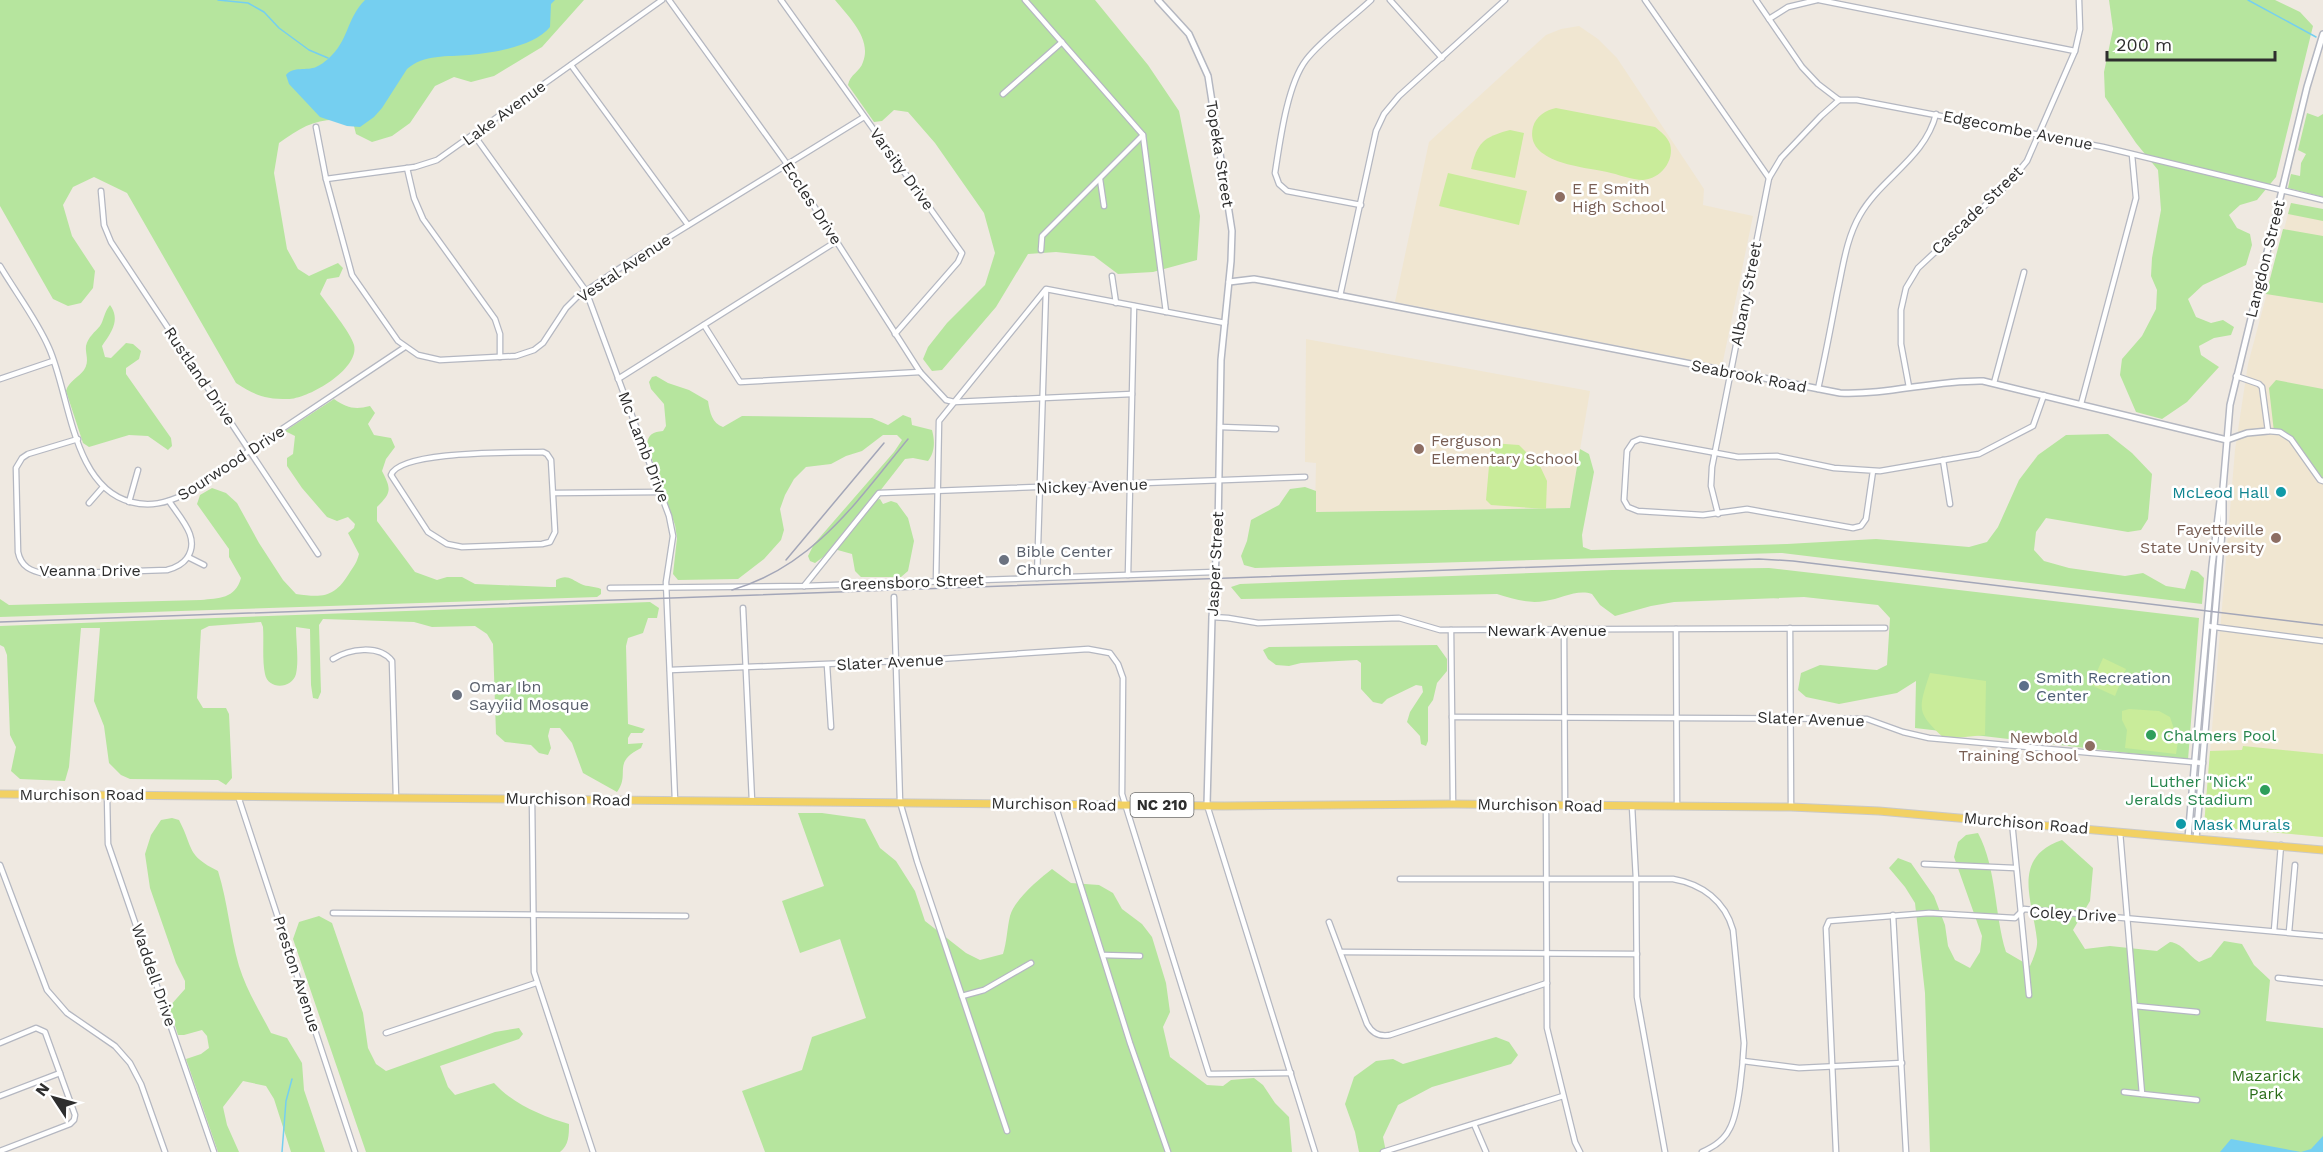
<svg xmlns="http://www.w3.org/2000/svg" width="2323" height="1152" font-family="'Work Sans',sans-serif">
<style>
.education{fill:#f0e6d1}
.green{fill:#b6e59e}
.pitch{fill:#c9ec9a}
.water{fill:#75cff0}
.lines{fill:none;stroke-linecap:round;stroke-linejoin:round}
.stream{stroke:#75cff0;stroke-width:1.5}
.minor-casing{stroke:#b4b7c1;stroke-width:7}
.tertiary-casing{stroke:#b4b7c1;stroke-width:8}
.primary-casing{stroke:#c9c9c9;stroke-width:9}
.minor{stroke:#fff;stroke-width:4.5}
.tertiary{stroke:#fff;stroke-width:5}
.primary{stroke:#f2d163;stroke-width:7}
.rail{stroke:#a3a6b8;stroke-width:1.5}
.education-dot{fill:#8d6e63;stroke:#fff;stroke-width:2}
.culture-dot{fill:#0f9aa8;stroke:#fff;stroke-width:2}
.worship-dot{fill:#6b7280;stroke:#fff;stroke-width:2}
.service-dot{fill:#5c6f8a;stroke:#fff;stroke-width:2}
.leisure-dot{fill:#2e9e5b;stroke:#fff;stroke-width:2}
.labels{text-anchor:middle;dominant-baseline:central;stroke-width:5;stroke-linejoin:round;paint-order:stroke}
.shield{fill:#fff;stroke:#6d6d6d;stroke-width:1.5}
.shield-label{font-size:15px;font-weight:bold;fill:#2e2e2e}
.street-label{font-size:16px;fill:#2e2e2e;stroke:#fff}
.education-label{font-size:16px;fill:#785e54;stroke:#fff;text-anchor:start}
.culture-label{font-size:16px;fill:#0d838f;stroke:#fff;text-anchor:end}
.worship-label{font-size:16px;fill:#5b616d;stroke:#fff;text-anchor:start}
.service-label{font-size:16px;fill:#4e5e75;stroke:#fff;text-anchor:start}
.leisure-label{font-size:16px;fill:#27864d;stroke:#fff;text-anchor:start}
.park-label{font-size:16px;fill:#2c6e1b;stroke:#fff}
</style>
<rect width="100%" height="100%" fill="#efe9e1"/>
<g class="education">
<polygon points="1579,26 1598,39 1617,58 1704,189 1703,205 1753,216 1722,366 1395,302 1429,142 1546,35 1561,29"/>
<polygon points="2291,203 2323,211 2323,837 2204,826 2235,450 2248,364"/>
<polygon points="1306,339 1590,391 1570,508 1315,512 1316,463 1305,462"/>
</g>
<g class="green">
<path d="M0,0H584L542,47L494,76L471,82L454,77L435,86L410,123L392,136L372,142L356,134L353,122C322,115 304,125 279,143L274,173L287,249L298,269L309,276L338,263L343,268L339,277L327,279L320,294C328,305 351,333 354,345C360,369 308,399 288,399C264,399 255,395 236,383L127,193L94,177L73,187L63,205L72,236L95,271L93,288L81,303L68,306L53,299L0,206Z"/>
<path d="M835,0H1095L1148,65L1179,111L1200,216L1197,260L1153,272L1118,274L1094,256L1056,252L1028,254L996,307L942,370L932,371L923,359L928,347L947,323L985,285L995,253L984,213L935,143L908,112L894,110L882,121L874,122L848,85C850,74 860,72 863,62C872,39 849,17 835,0Z"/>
<polygon points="2109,0 2275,0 2300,12 2313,26 2276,177 2257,200 2240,205 2229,215 2237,228 2250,234 2252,245 2246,265 2203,285 2188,299 2196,317 2211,323 2223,320 2234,327 2231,335 2214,338 2199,346 2201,355 2219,367 2187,402 2162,419 2136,412 2120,375 2122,359 2142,336 2156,309 2157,290 2151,276 2152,258 2161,210 2158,170 2136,143 2105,97 2104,72 2113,29"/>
<polygon points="2307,113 2318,117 2323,114 2323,197 2288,188 2291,174 2300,176 2301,163 2306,154 2298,150"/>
<polygon points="2291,203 2323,209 2323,221 2288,214"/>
<polygon points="2283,229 2323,236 2323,303 2266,294"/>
<path d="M110,305C121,320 111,333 102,346L105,357L111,358L126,343L133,344L141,351L139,359L126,368V374L171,438L172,446L168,450L148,436L129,435L89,447L83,443L66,391C68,382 79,377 84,370C90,361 85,354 86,346C88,337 95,332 100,326C104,320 104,312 110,305Z"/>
<path d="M656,376L668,383L689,390L708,401C710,413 712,423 723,427L742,416L872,418L888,425L903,415L911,418L912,425L932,430C935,441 935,452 928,461L913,458L905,459L869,505L874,500L880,499L883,504L891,501L897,503L908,518L914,541L908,571L901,577H861L855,571L852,554L834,549L815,563L810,561L808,556L814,544L894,452L902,440L897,435H883L862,451L846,456L831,464L806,467L794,479L785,495L780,509L784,530L781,540L764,559L738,579L678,580L673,574L677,538L675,525L647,445C648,434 653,432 663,431L666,426L664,404L651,389L649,382L652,377Z"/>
<polygon points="2276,380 2323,389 2323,481 2291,439 2274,432 2269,388"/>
<path d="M334,399C347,408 355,410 370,406L375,413L368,424L374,435L391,438L395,447L386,459L382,471C392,490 391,493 377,507V521L415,572L437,580L447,577H462L475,584L550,587H556V580C567,574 571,579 581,584C587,587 595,586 601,589V594L597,597L0,617V599L9,605L201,600C219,598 235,599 241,578L229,557V549L197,504L200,495L212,488L226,493L237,503L259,543L283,580L296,594C324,598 335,597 350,572C354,566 357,562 359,554L348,533L354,528L355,524L348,517L337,521L327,517L302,488L287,466V458L293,454L295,436L285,431Z"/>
<polygon points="2108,434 2132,453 2152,474 2148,519 2141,530 2128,532 2046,518 2036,532 2034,550 2044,561 2069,568 2125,576 2143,573 2166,586 2185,589 2191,570 2198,572 2204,578 2202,604 1782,553 1255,568 1244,565 1241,556 1247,541 1251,520 1279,505 1290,489 1305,487 1316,491 1316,512 1570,508 1580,449 1589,454 1594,472 1582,535 1583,547 1591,550 1787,544 1876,539 1969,547 1987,542 1998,527 2019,480 2038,455 2066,435"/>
<path d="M1769,568L2199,618L2188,760L1915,728L1916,681L1897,693L1839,704L1806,697L1798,690L1801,673L1820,665L1877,670L1887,665L1890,618L1878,605L1804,597L1674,602L1651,606L1615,616L1600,605L1592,594C1576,589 1562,599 1545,601C1528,604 1513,599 1497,594L1241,599L1231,587L1240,584L1612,570Z"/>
<path d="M650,602L659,608L657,618H648L643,633L628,638L626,646L628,724L645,729L642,733H631L628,738V744L643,743L641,748C611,763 631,773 617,792L583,773L572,743L560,728H550L548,736L551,748L548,755L539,753L531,745L505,742L496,734L493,644L487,634L475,626L432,627L414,622L323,619L319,625L321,692L318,699L313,698L311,685L310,629L296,627C296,642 299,660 296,674C292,689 268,690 265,674C262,660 264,642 263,627L261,622L209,626L201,630L197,698L203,708H226L229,714L232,778L226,785L218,780L130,779L121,775L109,763L104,726L94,701L100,628H81L69,767L65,781L20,779L11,771L16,747L10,735L7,655L4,647L0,645V626Z"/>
<polygon points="1437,645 1447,659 1447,671 1437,683 1433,700 1428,707 1428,741 1426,746 1421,744 1420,736 1407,722 1410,712 1423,692 1422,686 1416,685 1387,699 1382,704 1373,702 1361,689 1361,663 1357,660 1301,663 1289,666 1276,665 1268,659 1263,650 1269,647"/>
<path d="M798,813H822L865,819L880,848L896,861L915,891L925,921L966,953L980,960L1003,954C1007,941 1007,929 1010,916C1014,900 1039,879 1052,869L1071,883L1099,885L1113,893L1122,909L1142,924L1152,937L1166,983L1170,1012L1163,1027L1170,1057L1207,1085L1223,1086L1231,1080L1254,1078L1263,1085L1275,1103L1289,1117L1292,1152H765L742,1091L802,1070L812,1037L866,1018L840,939L800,953L782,901L824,886Z"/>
<path d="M172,818L179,820C194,849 186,855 218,871C228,903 230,935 239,966C246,989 260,1012 271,1033L287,1038L302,1063L304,1090L325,1152H291L274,1099L266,1086L243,1081L223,1107L227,1125L239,1152H218L186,1059L201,1054L209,1048L207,1036L202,1030L184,1035H178L169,1007L185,989V981L176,963L150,888L145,854L151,835L161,820Z"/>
<path d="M1978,833C1997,869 1994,913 2006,952L2030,966C2033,959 2038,948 2037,940C2033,901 2010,858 2062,840L2093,868L2090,901L2073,930L2085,949L2110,946L2157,951L2170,942C2182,943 2189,956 2199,962L2211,957L2224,941L2242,944L2254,965L2270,980L2266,1021L2323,1028V1152H1930L1925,993L1915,903L1905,887L1889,868L1898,858L1911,863L1934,896L1945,925L1948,946L1955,960L1970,968L1980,952L1982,936L1954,857L1958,842L1966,835Z"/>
<path d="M319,916L332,923L363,1013L368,1048L376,1064L386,1071L495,1032L519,1028L523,1034L519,1039L440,1066L448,1087L455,1095L494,1083C513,1104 542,1116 569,1124C569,1135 569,1145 560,1152H366L293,939L299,922Z"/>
<polygon points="1496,1037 1509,1042 1518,1055 1511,1064 1432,1087 1398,1105 1383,1137 1386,1152 1359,1152 1355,1132 1345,1104 1354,1077 1376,1061 1393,1059 1403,1064"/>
</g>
<g class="pitch">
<path d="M1556,108L1655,127C1661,132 1667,136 1670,144C1675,161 1660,179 1643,180C1632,180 1617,174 1607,172C1584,167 1524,163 1533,127C1536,116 1546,110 1556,108Z"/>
<path d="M1510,130L1524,133L1515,178L1471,169C1477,142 1484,137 1510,130Z"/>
<polygon points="1448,173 1527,191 1519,225 1439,206"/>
<polygon points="1491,443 1519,445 1540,466 1547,481 1546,509 1491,505 1486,500"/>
<polygon points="2103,658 2126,669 2115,696 2091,685"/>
<path d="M1930,673L1986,681L1985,735L1945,739C1916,712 1918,710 1930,673Z"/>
<polygon points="2129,709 2159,711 2170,717 2178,741 2176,754 2125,748 2127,730 2122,720 2122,711"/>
<polygon points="2243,746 2323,754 2323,837 2204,826 2210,751 2242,750"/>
</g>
<g class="water">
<path d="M365,0H555L551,4L550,27C533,47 495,52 469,55C447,57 424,54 407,69L382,108L374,117L360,127L347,126L320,117L289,84L286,75C293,66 307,71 316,67C321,65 324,62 328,59C349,41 346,19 365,0Z"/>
<polygon points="2323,1136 2323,1152 2220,1152 2231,1139 2301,1152 2311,1149"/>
</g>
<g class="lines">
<g class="stream">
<polyline points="218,0 248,3 264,12 279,28 309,50 328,58"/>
<polyline points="2248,0 2316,37"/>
<polyline points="282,1152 286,1101 292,1079"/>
</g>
<defs>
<g id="minor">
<polyline points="669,0 787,164 920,372 946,400 954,402 1132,394"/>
<polyline points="781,0 962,253 958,262 895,334"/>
<polyline points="1025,0 1143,135 1166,312"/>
<polyline points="1390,0 1442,58"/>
<polyline points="1645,0 1769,178"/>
<polyline points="1756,0 1802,67 1818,84 1839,100 1857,100 2103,147 2323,200"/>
<polyline points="1819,0 2075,51"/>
<polyline points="1769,19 1788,7 1817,0"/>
<polyline points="571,65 688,225"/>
<polyline points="1003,94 1062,42"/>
<polyline points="316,127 326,179 352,275 398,341 418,355 440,360 516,356 534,350 543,343 566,308 577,297 635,258 864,117"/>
<polyline points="474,135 586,291 669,516 673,536 666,582 675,800"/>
<polyline points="407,168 414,198 423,219 495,319 500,334 500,357"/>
<polyline points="326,179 415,167 437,160 662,0"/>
<polyline points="1100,179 1104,206"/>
<polyline points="101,191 104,225 111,242 318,554"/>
<path d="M1361,205L1287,191L1279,184L1275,173C1280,141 1287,85 1306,60C1321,40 1352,18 1371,0"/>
<polyline points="1041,250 1042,236 1143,135"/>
<path d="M0,266C16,293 37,320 49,348C70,395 72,487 131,502C150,507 166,503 183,495L405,347"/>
<polyline points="1112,276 1116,303"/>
<polyline points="1340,296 1376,131 1384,114 1399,96 1505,0"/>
<polyline points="704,325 740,382 920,372"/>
<polyline points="2236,376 2259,384 2262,387 2268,431 2280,432 2291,439 2320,480 2323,481"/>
<polyline points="0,379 53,361"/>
<polyline points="618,379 837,241"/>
<polyline points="1994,383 2024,272"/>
<polyline points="1909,387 1901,344 1901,310 1906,288 1918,268 2008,184 2027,161 2075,51 2080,29 2079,0"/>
<path d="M1818,389C1825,357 1831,326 1837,294C1843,267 1846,239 1860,215C1881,178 1925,158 1936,114"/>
<polyline points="2081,404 2136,198 2132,155"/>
<polyline points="1220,427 1276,429"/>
<path d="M78,439L28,454L22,458L16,468L18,552C21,567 31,571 45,574L167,570C175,568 182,565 187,558C201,538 180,518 169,501"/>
<path d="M543,452L547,454L551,460L555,532L550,542L542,544L462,547L447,544L428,532L391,475C400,450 516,453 543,452Z"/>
<polyline points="1943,460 1950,504"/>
<polyline points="1873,471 1866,519 1861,526 1853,528 1747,509 1703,515 1638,511 1628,507 1624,500 1627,451 1633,442 1640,439 1738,457 1777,456 1834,468 1880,471 1979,454 2033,426 2044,395"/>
<polyline points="554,493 660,492"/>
<polyline points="129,502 138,470"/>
<polyline points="89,503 103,487"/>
<polyline points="1718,514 1711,486 1712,467 1769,178 1781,158 1821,116 1839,100"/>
<polyline points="188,557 204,565"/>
<polyline points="1128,575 1134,306"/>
<polyline points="1037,578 1046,290"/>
<polyline points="936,582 939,421 1046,289 1225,323"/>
<polyline points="804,586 879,493 1305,477"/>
<polyline points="610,588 804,586 1214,572"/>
<polyline points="894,597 900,802 917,861 1007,1131"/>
<polyline points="743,608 752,801"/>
<polyline points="1212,617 1228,618 1258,623 1399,618 1440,630 1885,628"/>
<polyline points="2207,626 2323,641"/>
<polyline points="1790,628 1791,807"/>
<polyline points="1676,629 1677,806"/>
<polyline points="1451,630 1453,804"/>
<polyline points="1564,630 1565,806"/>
<path d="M333,659C349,649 379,644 392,661L396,797"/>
<polyline points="827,665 831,727"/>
<polyline points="670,670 925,660 1088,649 1110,653 1118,664 1123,678 1122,794 1209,1074 1291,1073"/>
<polyline points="1452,717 1867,719 1903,732 1929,738 2203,763"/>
<polyline points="107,795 108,844 214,1152"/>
<polyline points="238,796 355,1152"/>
<polyline points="532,798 534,972 593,1152"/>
<polyline points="1055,804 1130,1043 1168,1152"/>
<polyline points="1207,805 1315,1152"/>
<polyline points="1546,805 1547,1028 1575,1142 1580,1152"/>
<polyline points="1632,806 1636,879 1637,997 1665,1152"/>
<polyline points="2012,822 2029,995"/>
<polyline points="2120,832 2142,1094"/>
<polyline points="1924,864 2015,868"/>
<polyline points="0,865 47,990 67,1013 115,1046 130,1063 141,1084 165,1152"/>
<path d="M1400,879H1673C1702,884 1725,901 1733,930L1744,1043C1743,1063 1739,1111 1730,1128C1725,1139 1714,1147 1702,1152"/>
<polyline points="333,913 686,916"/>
<polyline points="1893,915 1906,1152"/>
<path d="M1329,922L1367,1024C1372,1033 1380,1037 1390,1035L1547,983"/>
<polyline points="2274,931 2281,845"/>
<polyline points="2289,932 2295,865"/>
<polyline points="1342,952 1637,954"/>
<polyline points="1103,955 1140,956"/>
<polyline points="2278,978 2323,983"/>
<polyline points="962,996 984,990 1031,963"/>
<polyline points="2135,1006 2197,1012"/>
<polyline points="386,1033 536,983"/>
<polyline points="0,1043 36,1028 45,1032 75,1115 74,1120 70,1124 0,1151"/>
<polyline points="1743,1061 1799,1068 1902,1063"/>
<polyline points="2124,1092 2197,1100"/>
<polyline points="0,1096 60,1073"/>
<polyline points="1474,1124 1486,1152"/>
<polyline points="1383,1152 1563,1096"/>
<polyline points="1836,1152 1826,928 1829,921 1929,913 2015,918 2024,909 2323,936"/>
</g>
<g id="tertiary">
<polyline points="1158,0 1189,34 1208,76 1232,231 1231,261 1221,360 1218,529 1212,617 1207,805"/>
<path d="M1229,282L1254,279L1271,282L1840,393C1888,395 1935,380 1983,381L2227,440L2247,433L2268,431"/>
<polyline points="2188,838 2212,566 2220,501"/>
<polyline points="2196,839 2223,520 2223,488 2230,405 2307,87 2323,34"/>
</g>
<polyline id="primary" points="0,794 1224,806 1453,804 1791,807 1879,811 2323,850"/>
</defs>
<use href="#minor" class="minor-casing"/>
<use href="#tertiary" class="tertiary-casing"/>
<use href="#primary" class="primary-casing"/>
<use href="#minor" class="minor"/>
<use href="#tertiary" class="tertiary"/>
<use href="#primary" class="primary"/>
<g class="rail">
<polyline points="786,560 884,443"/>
<path d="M732,590C814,566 857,501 908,439"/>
<polyline points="0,622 1759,559 1793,561 2323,625"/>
</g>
</g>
<g class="education-dot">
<circle cx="1560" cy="197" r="6"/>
<circle cx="1419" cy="449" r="6"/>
<circle cx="2276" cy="538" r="6"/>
<circle cx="2090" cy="746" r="6"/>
</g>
<g class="culture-dot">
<circle cx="2281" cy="492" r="6"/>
<circle cx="2181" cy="824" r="6"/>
</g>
<g class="worship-dot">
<circle cx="1004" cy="560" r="6"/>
<circle cx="457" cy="695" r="6"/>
</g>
<circle class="service-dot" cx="2024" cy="686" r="6"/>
<g class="leisure-dot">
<circle cx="2151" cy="735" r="6"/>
<circle cx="2265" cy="790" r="6"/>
</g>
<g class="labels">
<rect class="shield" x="1130.5" y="793" width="63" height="24" rx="4.5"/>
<g class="shield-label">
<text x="1162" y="805">NC 210</text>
</g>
<g class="street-label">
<text transform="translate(504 113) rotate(-36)">Lake Avenue</text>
<text transform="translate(2018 130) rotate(11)">Edgecombe Avenue</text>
<text transform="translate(1220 154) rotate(81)">Topeka Street</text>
<text transform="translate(902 169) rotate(54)">Varsity Drive</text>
<text transform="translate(812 203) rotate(57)">Eccles Drive</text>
<text transform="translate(1977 210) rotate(-44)">Cascade Street</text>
<text transform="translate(2265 259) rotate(-76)">Langdon Street</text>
<text transform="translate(624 268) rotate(-34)">Vestal Avenue</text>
<text transform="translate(1746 294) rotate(-79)">Albany Street</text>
<text transform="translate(200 376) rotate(56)">Rustland Drive</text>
<text transform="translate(1749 376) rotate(11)">Seabrook Road</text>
<text transform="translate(644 447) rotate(69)">Mc Lamb Drive</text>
<text transform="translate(231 463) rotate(-33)">Sourwood Drive</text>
<text transform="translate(1092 486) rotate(-2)">Nickey Avenue</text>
<text transform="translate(1215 564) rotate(-87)">Jasper Street</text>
<text x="90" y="570">Veanna Drive</text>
<text transform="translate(912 582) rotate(-2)">Greensboro Street</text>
<text x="1547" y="630">Newark Avenue</text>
<text transform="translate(890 662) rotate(-3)">Slater Avenue</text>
<text transform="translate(1811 719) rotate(2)">Slater Avenue</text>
<text x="82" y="794">Murchison Road</text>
<text transform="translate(568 799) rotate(1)">Murchison Road</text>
<text transform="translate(1054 804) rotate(1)">Murchison Road</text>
<text transform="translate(1540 805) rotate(1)">Murchison Road</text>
<text transform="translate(2026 823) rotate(5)">Murchison Road</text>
<text transform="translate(2073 914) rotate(3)">Coley Drive</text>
<text transform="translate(297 974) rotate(72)">Preston Avenue</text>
<text transform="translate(154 975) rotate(71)">Waddell Drive</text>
</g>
<g class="education-label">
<text x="1572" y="188">E E Smith<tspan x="1572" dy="18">High School</tspan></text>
<text x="1431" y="440">Ferguson<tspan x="1431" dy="18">Elementary School</tspan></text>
<text x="2264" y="529" text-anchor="end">Fayetteville<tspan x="2264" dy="18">State University</tspan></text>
<text x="2078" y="737" text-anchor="end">Newbold<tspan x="2078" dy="18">Training School</tspan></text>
</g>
<g class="culture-label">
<text x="2269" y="492">McLeod Hall</text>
<text x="2193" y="824" text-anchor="start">Mask Murals</text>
</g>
<g class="worship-label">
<text x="1016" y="551">Bible Center<tspan x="1016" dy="18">Church</tspan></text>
<text x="469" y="686">Omar Ibn<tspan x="469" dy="18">Sayyiid Mosque</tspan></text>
</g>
<g class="service-label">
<text x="2036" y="677">Smith Recreation<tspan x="2036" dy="18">Center</tspan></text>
</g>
<g class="leisure-label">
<text x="2163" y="735">Chalmers Pool</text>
<text x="2253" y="781" text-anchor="end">Luther "Nick"<tspan x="2253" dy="18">Jeralds Stadium</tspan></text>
</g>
<g class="park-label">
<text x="2266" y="1075">Mazarick<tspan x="2266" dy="18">Park</tspan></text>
</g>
</g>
<g transform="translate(54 1098) rotate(306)" stroke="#ffffff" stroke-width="4.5" paint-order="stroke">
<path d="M0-4.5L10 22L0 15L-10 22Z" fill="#2e2e2e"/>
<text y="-9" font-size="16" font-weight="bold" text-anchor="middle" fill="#2e2e2e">N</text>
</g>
<path d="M2107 51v9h168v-9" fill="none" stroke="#2e2e2e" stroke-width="3"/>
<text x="2116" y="51" font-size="18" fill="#2e2e2e" stroke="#ffffff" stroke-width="4.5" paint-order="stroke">200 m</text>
</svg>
